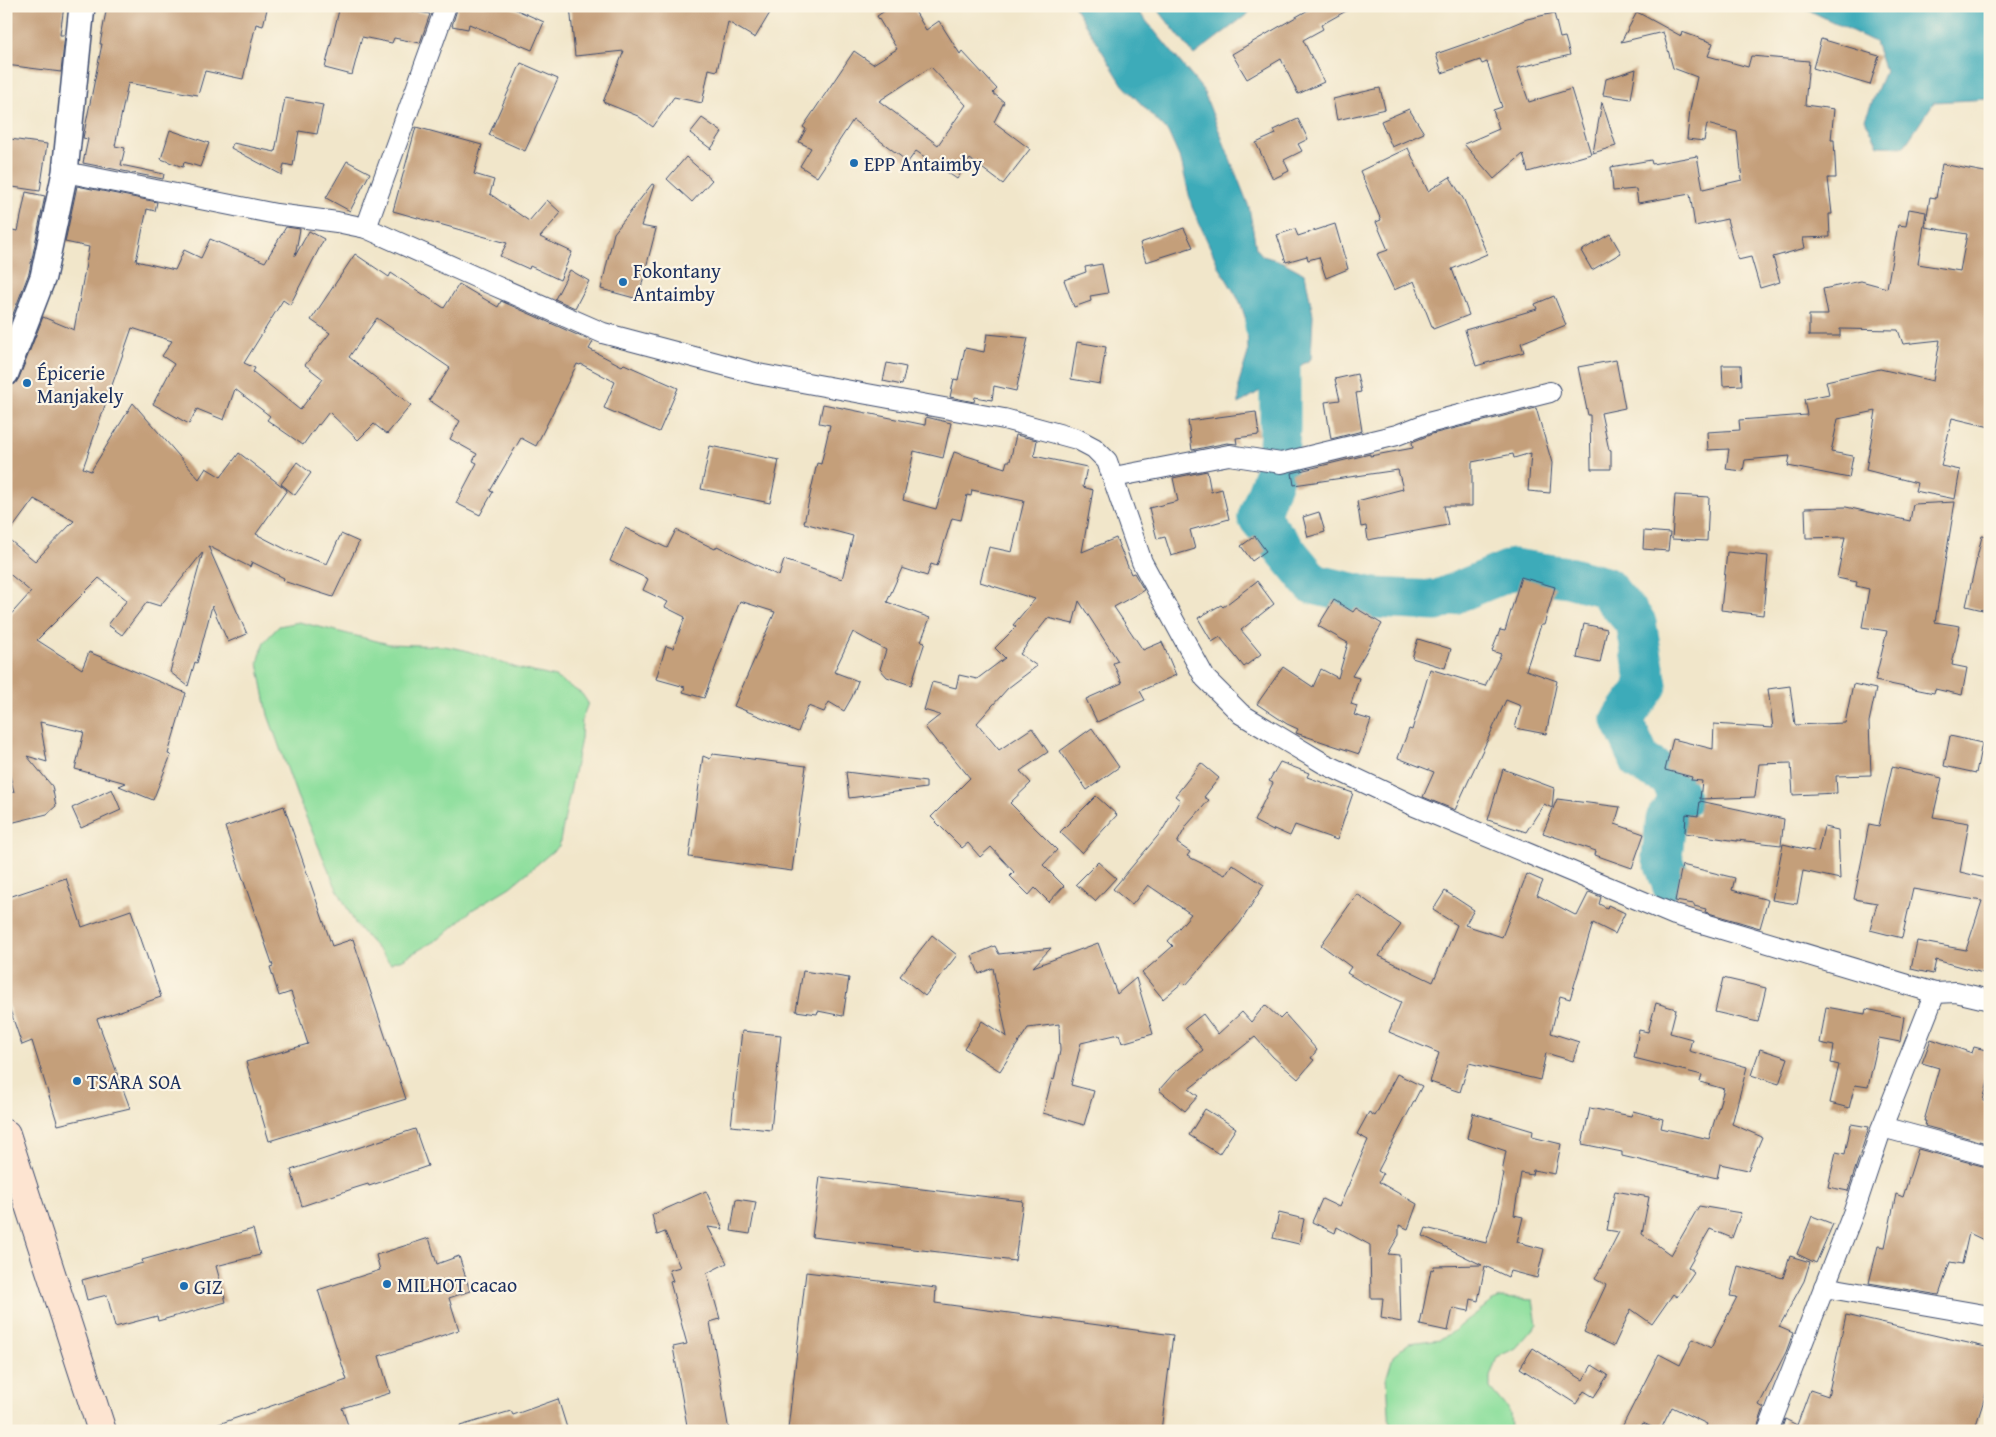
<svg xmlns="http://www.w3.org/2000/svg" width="1996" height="1437" font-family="'Gentium Book Plus',serif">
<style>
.green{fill:#8fdf9e;stroke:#55877e}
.water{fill:#3cabb9;stroke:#2c6d8c}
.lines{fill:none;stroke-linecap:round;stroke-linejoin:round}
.river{stroke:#3cabb9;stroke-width:41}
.building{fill:#c49f7a;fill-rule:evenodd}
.minor-casing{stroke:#3b4a6e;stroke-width:22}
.tertiary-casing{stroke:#3b4a6e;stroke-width:28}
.secondary-casing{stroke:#3b4a6e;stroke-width:30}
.minor{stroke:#fff;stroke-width:20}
.tertiary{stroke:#fff;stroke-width:25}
.secondary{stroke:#fde4d1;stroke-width:28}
.poi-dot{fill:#1f6fb2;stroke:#fcf5e5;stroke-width:2}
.labels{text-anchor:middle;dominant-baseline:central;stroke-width:4.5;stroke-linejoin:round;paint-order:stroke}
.poi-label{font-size:20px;fill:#1b2f5e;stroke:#fcf5e5;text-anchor:start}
</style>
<rect width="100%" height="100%" fill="#fcf5e5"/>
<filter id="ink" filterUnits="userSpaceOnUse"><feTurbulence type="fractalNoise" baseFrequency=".02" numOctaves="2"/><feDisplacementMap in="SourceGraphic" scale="10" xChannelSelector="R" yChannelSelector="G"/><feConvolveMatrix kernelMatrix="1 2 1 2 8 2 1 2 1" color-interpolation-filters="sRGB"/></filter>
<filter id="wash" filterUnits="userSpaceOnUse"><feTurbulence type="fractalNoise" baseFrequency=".0096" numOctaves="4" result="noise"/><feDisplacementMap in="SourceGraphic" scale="20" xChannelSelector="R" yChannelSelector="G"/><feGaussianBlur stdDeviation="1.12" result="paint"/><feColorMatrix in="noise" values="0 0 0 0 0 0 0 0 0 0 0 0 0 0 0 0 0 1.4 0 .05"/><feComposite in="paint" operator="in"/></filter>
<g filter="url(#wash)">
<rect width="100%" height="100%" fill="#f1e6ca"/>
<g class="green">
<polygon points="299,622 389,644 444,646 465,650 517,668 555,677 582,694 588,703 582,719 581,739 559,846 510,887 472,910 440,938 403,959 392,962 391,964 356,925 335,885 297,796 268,715 258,663 264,642 279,626"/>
<polygon points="1501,1298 1533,1300 1537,1324 1516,1348 1497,1357 1490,1377 1490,1388 1510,1412 1511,1431 1390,1431 1387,1376 1393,1356 1409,1343 1440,1339 1450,1334 1492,1301"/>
</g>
<g class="water">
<polygon points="1074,6 1134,6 1203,90 1249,207 1256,248 1263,256 1283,262 1305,274 1313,315 1311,359 1239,404 1239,382 1248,353 1247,323 1240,302 1218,265 1192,207 1181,161 1168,132 1123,85"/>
<polygon points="1155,6 1244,6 1249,13 1194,55"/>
<polygon points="1796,6 1990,6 1990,99 1934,102 1904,147 1878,146 1865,119 1885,71 1875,42 1806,9"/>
</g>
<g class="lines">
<polyline class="river" points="1265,325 1280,365 1280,428 1278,464 1258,517 1313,584 1374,598 1436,601 1513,569 1568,577 1605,587 1636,623 1647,685 1622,720 1641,762 1671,778 1680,801 1666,819 1662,856 1673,887"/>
</g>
<g id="blocks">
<g class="building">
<polygon points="6,6 64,6 60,35 65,35 61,72 6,65"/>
<polygon points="107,6 261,6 267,9 263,26 256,24 243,79 205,71 198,95 128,83 115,146 125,148 121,165 164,174 163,179 83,163 88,139 83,138 102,44 100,44"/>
<polygon points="340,6 401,6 400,9 430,14 420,43 394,38 392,43 362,37 352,75 325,68"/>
<polygon points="458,6 508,6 544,22 532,50 469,24 468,29 452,26"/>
<polygon points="570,6 774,6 755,38 728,22 717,71 709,69 702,103 674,97 653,127 638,116 603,102 624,51 575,56"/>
<path d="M892,6H912L926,30L939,21L960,54L962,51L997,89L993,93L1004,102L994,122L1030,149L1003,184L970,159L957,179L916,151L908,162L853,120L828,158L829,159L817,177L800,166L811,148L799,142L806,129L803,127L854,51L873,64L897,49L877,16ZM931,67L966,105L938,145L879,101Z"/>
<polygon points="1315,6 1355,6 1321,25 1323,29 1303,40 1324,82 1298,94 1281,59 1247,79 1232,54"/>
<polygon points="1637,12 1681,36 1682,32 1713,43 1708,56 1748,67 1751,56 1809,61 1805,105 1834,109 1831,140 1834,140 1836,178 1828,178 1832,214 1829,214 1830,237 1803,238 1805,248 1773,257 1780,282 1760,288 1751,257 1738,260 1727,219 1695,226 1690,194 1638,203 1636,189 1613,191 1611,167 1651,160 1652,164 1697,156 1703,189 1742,180 1737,132 1707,124 1704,141 1687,139 1690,110 1697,77 1673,68 1663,32 1621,42"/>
<polygon points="1554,13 1560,38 1565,37 1570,55 1517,68 1529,102 1571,89 1591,154 1528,172 1523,154 1494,179 1464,144 1499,129 1493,110 1502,107 1487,62 1482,64 1480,60 1442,73 1436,54 1476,40 1527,19"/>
<polygon points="1821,39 1879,56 1870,85 1813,68"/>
<polygon points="521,63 558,79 525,151 489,135"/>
<polygon points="1636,69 1631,99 1603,95 1606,79"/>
<polygon points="1380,88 1385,109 1337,120 1333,99"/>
<polygon points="285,98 323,105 317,134 299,131 293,166 284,164 282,175 231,148 233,143 275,152"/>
<polygon points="1602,102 1616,146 1593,153"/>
<polygon points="1409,109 1424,133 1392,147 1381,121"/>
<polygon points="702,118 722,132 711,149 690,133"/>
<polygon points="1298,119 1308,139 1298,144 1302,151 1284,160 1289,171 1273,179 1256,143 1276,134 1274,130"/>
<polygon points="416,127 482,145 474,174 494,180 490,194 529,221 547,200 561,213 540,237 572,252 560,280 530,266 529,269 500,256 507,243 393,211"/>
<polygon points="170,130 209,143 200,167 184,162 183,167 161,159"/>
<polygon points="10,139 47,144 40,191 6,186 6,166"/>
<polygon points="1408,148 1428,191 1450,177 1464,200 1487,254 1452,269 1469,315 1433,329 1414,281 1394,290 1377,254 1388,250 1376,222 1381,220 1360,171"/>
<polygon points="686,157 712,180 692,202 667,179"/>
<polygon points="347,161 370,173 350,211 326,198"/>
<polygon points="1942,164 1990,173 1990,427 1952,418 1941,466 1960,470 1955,499 1915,491 1917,483 1866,470 1876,411 1838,419 1831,452 1853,456 1849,478 1788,466 1790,456 1745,460 1743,471 1726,469 1729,449 1708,450 1707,432 1740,430 1739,420 1807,415 1804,399 1829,394 1826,381 1880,369 1933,381 1940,340 1903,344 1898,330 1840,329 1840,336 1809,336 1809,315 1828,315 1823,289 1861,281 1887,288 1898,225 1906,226 1909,209 1926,212 1918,264 1960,271 1967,234 1925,227 1930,197 1936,198"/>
<polygon points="652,184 654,185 641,226 656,229 638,299 601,289 614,233"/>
<path d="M77,186L157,202L155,211L147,209L136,261L175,270L184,250L201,258L210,239L265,262L286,227L300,229L295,256L309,231L324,239L290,305L283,300L244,363L255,368L253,372L300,410L323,379L305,365L330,333L311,320L355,254L389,277L391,273L444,308L459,284L498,307L501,301L593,342L589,349L622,366L624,364L678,388L659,432L604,408L615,382L581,364L580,365L577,364L536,446L521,438L490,491L493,492L480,515L456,503L477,463L473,461L477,454L450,439L460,421L429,400L450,368L377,318L349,357L411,405L387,434L374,424L358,440L329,412L319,425L318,424L303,445L267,420L270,416L235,389L224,420L197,409L189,424L153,404L174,364L162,356L172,341L132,328L83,468L91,471L133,403L199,479L206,468L221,477L239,453L287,490L256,534L287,550L327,564L341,534L359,542L333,597L283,581L284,578L252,562L250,567L208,546L247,634L228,642L212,606L197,663L195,662L188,686L170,672L203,552L160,606L147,602L122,635L108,625L127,600L99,578L37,640L82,669L89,652L186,693L168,754L171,755L153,800L119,786L126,783L75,769L84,732L40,722L47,762L27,756L52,786L56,806L47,814L6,824V794L14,792L6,760V620L31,592L6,571V387L15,384L19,378L43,317L74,330L89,247L65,242ZM34,499L74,521L35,561L6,537Z"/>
<polygon points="26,192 45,196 29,273 6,332 6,229 18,231"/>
<polygon points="1335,224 1348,269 1326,278 1319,257 1308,260 1307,256 1286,262 1277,235 1295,229 1298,236"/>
<polygon points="1184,228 1193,247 1146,262 1140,243"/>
<polygon points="1610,234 1621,253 1592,270 1581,251"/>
<polygon points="1102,264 1108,293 1090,296 1091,301 1074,307 1064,280 1086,272 1085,267"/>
<polygon points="570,270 589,281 575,308 555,299"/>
<polygon points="1554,296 1566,325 1521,343 1524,352 1476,366 1465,330 1537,309 1535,304"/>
<polygon points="987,334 1028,338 1016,391 994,386 992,400 975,397 974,402 950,397 954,379 958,380 965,348 984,352"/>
<polygon points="1077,342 1106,347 1100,384 1071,379"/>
<polygon points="1616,360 1625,408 1601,413 1609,450 1611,451 1611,469 1591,469 1590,415 1588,415 1578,367"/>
<polygon points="887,363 906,367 902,385 883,381"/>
<polygon points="1722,365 1741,365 1742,385 1723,386"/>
<polygon points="1357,374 1361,392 1356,393 1362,431 1331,439 1325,402 1340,400 1335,379"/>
<polygon points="823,404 925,425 926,417 951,423 943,458 914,451 903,500 936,509 954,452 1005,468 1007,461 1010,461 1016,435 1037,440 1034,456 1087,467 1083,487 1093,490 1082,552 1116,538 1131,574 1134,573 1144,590 1114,607 1143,650 1162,642 1176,675 1140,691 1145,700 1097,722 1086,699 1122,683 1113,663 1118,661 1079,601 1073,624 1048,618 1020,654 1037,666 1008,688 977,723 999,750 1032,728 1048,752 1020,771 1031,783 1010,803 1057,850 1043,865 1064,886 1049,902 1035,888 1029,895 1010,876 1014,872 991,847 980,857 968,843 962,848 931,817 970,778 943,745 939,745 925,727 940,715 924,710 932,682 956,688 959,675 977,679 1005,658 995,648 1016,627 1013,625 1035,599 980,582 989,547 1012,552 1024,501 972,490 971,496 967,495 961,520 952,518 937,566 931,564 927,576 902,568 887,602 930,618 921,641 925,642 911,685 887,677 880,669 886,650 853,632 834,672 858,681 852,697 844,711 829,702 824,712 808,706 798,732 734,706 775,612 740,601 704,698 683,692 685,687 656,679 666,646 673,648 685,617 665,607 668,602 643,590 648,579 610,561 625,528 667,548 676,530 715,549 717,546 779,576 784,560 842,579 853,536 804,523 817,463 821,464 830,425 819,423"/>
<polygon points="1536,408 1552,463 1550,493 1528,491 1531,453 1514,458 1513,454 1472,462 1472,506 1444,506 1448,525 1368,540 1366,526 1361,527 1357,501 1403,489 1398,470 1294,485 1292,473 1370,454 1370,456 1413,448 1412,442 1432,434"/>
<polygon points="1256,412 1259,435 1236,438 1237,444 1227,443 1192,450 1188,421"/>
<polygon points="710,446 779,460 770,503 701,489"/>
<polygon points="297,462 311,473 295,495 281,484"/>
<polygon points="1207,471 1211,492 1222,489 1229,519 1190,530 1195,549 1171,556 1165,537 1157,539 1149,508 1178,501 1173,478"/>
<polygon points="1675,495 1709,497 1707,541 1672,539"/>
<polygon points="1955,502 1935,622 1960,626 1952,665 1967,668 1962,695 1935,689 1934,693 1875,681 1887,631 1862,627 1869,589 1856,586 1857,582 1837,578 1845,537 1806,538 1805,508 1846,507 1910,521 1913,504"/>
<polygon points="1319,512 1325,532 1308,537 1303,517"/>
<polygon points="1644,531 1670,533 1668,551 1643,549"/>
<polygon points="1255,536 1266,551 1252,561 1241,546"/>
<polygon points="1982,536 1990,537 1990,600 1987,611 1966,606"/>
<polygon points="1727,552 1768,556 1763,615 1721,610"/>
<polygon points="1521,577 1555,587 1544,625 1541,625 1526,670 1557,681 1546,734 1515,728 1521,706 1506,700 1455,810 1423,797 1434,772 1398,758 1409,729 1412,730 1430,669 1485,686 1501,654 1492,651 1500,630 1505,631"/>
<polygon points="1257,581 1274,604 1241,630 1261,654 1244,667 1220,637 1212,642 1198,618 1221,605 1223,607"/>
<polygon points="1334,600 1353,612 1356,608 1382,624 1352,676 1359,678 1351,704 1357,706 1354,715 1371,720 1359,754 1296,733 1298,729 1287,724 1257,704 1283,667 1313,687 1321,669 1338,678 1348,643 1318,626"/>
<polygon points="1584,624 1607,629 1600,663 1577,658"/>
<polygon points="1418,639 1451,649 1445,668 1412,658"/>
<polygon points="1853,684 1876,689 1869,722 1871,775 1836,776 1837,793 1793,795 1791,763 1759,764 1755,797 1700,799 1702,781 1691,780 1692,777 1665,770 1673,739 1713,749 1714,724 1773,728 1768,689 1790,686 1795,725 1845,723"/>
<polygon points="1092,728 1119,767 1087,790 1060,751"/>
<polygon points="1950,736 1982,743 1976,773 1944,766"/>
<polygon points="713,754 806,766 792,871 689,857 703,756 710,759"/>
<polygon points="1280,762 1309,773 1307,777 1353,793 1337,840 1295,825 1290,836 1274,829 1273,831 1254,821 1273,783 1269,781"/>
<polygon points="1201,763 1219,778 1204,797 1209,800 1187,825 1177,843 1190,852 1187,856 1225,875 1232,864 1264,885 1240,923 1186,985 1183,982 1163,999 1142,973 1173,946 1168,941 1191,914 1148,885 1132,905 1113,889 1162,831 1180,800 1175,796"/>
<polygon points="1892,767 1942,778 1933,817 1969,823 1960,872 1990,879 1990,975 1936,960 1933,974 1911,969 1917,941 1966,950 1982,901 1913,889 1902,938 1870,930 1877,903 1854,899 1869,824 1879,826"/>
<polygon points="1503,769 1554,788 1552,808 1544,804 1526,832 1488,820"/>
<polygon points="846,772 926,782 926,788 849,798"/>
<polygon points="112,789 121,810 81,828 72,808"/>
<polygon points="1096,796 1117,815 1082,853 1060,832"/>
<polygon points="1557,799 1620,807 1615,824 1644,834 1632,868 1595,855 1596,851 1543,833"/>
<polygon points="1700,801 1784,819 1781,845 1737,840 1737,841 1685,833 1686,814 1698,816"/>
<polygon points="284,806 332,946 353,939 406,1099 269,1141 246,1062 308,1044 291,992 279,996 270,967 273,966 225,827"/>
<polygon points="1824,827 1838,830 1840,879 1803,871 1797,904 1772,900 1783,844 1818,852"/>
<polygon points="1098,862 1116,878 1095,901 1076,884"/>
<polygon points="1682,865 1735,878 1732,890 1768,900 1760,928 1705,912 1706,909 1694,906 1694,904 1675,901"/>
<polygon points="1527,874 1543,881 1537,895 1577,916 1589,892 1601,897 1599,904 1607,908 1608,905 1625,913 1615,934 1593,923 1570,999 1560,996 1551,1033 1579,1042 1573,1061 1546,1053 1540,1080 1469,1063 1460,1092 1430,1082 1439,1053 1389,1032 1401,1002 1360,981 1347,973 1351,967 1321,945 1357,894 1401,925 1379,956 1433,982 1457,925 1433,910 1445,891 1474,910 1465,925 1502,937"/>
<polygon points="66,878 82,927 131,910 161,997 97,1019 130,1108 58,1125 32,1041 22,1045 6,998 6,898"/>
<polygon points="932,935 957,955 925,996 900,976"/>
<polygon points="1098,943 1117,994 1136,978 1153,1034 1122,1043 1119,1034 1081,1043 1071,1085 1094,1091 1084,1125 1043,1113 1052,1079 1054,1080 1060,1051 1059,1024 1028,1028 1000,1071 964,1048 982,1021 1007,1037 993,968 979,974 972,956 995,946 999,954 1051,948 1033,967"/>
<polygon points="803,971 849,978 843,1016 818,1011 817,1014 796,1011"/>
<polygon points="1723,978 1766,988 1758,1022 1715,1012"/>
<polygon points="1656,1003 1676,1009 1670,1033 1692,1039 1689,1051 1747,1067 1732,1124 1762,1137 1748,1170 1720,1164 1717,1178 1622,1156 1622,1152 1582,1144 1590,1108 1631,1116 1633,1111 1663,1119 1661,1128 1709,1139 1724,1089 1700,1082 1702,1075 1634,1058 1639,1030 1648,1032"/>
<polygon points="1265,1005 1280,1019 1285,1014 1317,1050 1311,1058 1314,1060 1298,1079 1273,1057 1255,1037 1189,1089 1198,1096 1185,1111 1159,1090 1174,1073 1203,1050 1185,1028 1203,1014 1218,1034 1242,1012 1251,1022"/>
<polygon points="1826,1007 1865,1014 1866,1009 1904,1017 1900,1042 1879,1038 1868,1087 1855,1085 1849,1108 1830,1103 1839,1065 1831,1063 1834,1046 1820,1043"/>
<polygon points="742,1031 781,1035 771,1130 731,1126"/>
<polygon points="1931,1039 1972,1053 1974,1047 1990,1051 1990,1074 1983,1101 1990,1103 1990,1144 1925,1126 1926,1121 1924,1121 1939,1068 1922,1063"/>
<polygon points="1760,1049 1788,1058 1779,1084 1751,1075"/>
<polygon points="1397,1074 1422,1086 1378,1171 1383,1174 1379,1182 1417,1204 1408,1229 1399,1225 1399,1235 1388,1254 1399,1255 1401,1322 1381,1318 1383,1298 1371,1298 1370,1245 1337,1227 1335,1233 1312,1222 1322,1199 1339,1207 1368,1140 1357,1134 1369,1112 1375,1116"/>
<polygon points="1205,1109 1236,1128 1219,1154 1189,1135"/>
<polygon points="1473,1113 1533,1131 1532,1137 1561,1144 1555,1174 1533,1170 1532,1175 1521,1173 1514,1215 1523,1217 1517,1242 1544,1249 1537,1278 1510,1271 1508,1277 1485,1266 1478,1301 1471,1299 1469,1311 1453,1308 1448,1331 1420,1325 1431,1269 1433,1270 1434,1266 1482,1265 1423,1236 1426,1228 1486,1243 1496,1210 1497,1210 1504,1173 1502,1173 1506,1151 1467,1138"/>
<polygon points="1851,1124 1869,1127 1848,1191 1828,1187 1836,1152 1845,1154"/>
<polygon points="415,1129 428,1166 369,1186 368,1184 355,1188 302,1206 291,1170"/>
<polygon points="1918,1149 1990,1168 1990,1243 1969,1233 1962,1264 1950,1262 1939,1295 1869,1283 1878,1246 1885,1247 1896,1194 1903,1197"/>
<polygon points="820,1177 1023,1201 1015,1261 812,1237"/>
<polygon points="706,1191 723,1229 708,1227 727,1263 707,1273 720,1319 710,1322 729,1431 688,1431 673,1347 687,1344 670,1282 673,1281 669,1270 680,1267 665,1232 657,1235 652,1215"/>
<polygon points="1615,1191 1649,1197 1642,1234 1671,1255 1699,1206 1741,1213 1732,1238 1710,1229 1688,1267 1694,1272 1677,1297 1673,1294 1652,1324 1631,1309 1614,1346 1584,1332 1606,1285 1595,1279 1619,1232 1607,1230"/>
<polygon points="736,1199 756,1202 750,1234 731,1231"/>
<polygon points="1279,1213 1304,1219 1299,1244 1273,1238"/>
<polygon points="1812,1216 1833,1224 1816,1263 1797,1254"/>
<polygon points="253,1229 260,1255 216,1266 226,1302 158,1321 157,1316 115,1327 107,1295 87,1300 82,1280 143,1263 142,1260"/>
<polygon points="429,1238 437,1264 459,1256 470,1291 449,1298 459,1330 379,1356 390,1393 342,1408 350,1431 208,1431 207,1428 347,1380 318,1290 380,1270 376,1255"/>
<polygon points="1790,1256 1810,1262 1804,1281 1779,1327 1793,1333 1786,1352 1759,1405 1764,1408 1756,1431 1704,1431 1707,1424 1672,1407 1660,1431 1643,1423 1639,1431 1620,1431 1659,1354 1680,1365 1693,1339 1711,1348 1737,1297 1730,1296 1738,1266 1783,1278"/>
<polygon points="806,1272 936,1288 935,1303 1173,1335 1161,1431 802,1431 788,1429"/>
<polygon points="1846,1315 1990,1348 1990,1381 1974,1431 1781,1431 1785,1419 1797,1425 1810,1390 1828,1396"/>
<polygon points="1533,1348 1583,1380 1592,1365 1608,1375 1594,1397 1584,1391 1576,1404 1520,1368"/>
<polygon points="558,1399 568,1431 461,1431 460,1426 511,1411 513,1415"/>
</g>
</g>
</g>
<g filter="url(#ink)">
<use href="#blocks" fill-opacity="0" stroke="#3b4a6e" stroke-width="1"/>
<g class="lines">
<defs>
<g id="minor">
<polyline points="65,172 276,214 337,222 366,228 491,284 603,333 758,374 1004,419 1077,439 1094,448 1107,461 1142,562 1205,678 1241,714 1323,763 1410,804 1675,915 1935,993"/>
<polyline points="366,228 446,6"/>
<polyline points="1114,477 1229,455 1281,463 1397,435 1428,423 1550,392"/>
<polyline points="1882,1127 1990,1156"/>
<polyline points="1824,1287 1990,1316"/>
<polyline points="1768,1431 1854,1211 1882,1127 1935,993 1956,992 1990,1000"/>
</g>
<polyline id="tertiary" points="6,373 43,277 65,172 82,6"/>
<polyline id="secondary" points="6,1134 102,1431"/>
</defs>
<use href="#minor" class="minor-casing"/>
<use href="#tertiary" class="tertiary-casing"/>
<use href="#secondary" class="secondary-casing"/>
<use href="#minor" class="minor"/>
<use href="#tertiary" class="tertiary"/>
<use href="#secondary" class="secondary"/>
</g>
</g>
<g class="poi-dot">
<circle cx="854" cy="163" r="5"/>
<circle cx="623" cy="282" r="5"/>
<circle cx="27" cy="383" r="5"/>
<circle cx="77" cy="1081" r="5"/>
<circle cx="387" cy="1284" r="5"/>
<circle cx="184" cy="1286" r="5"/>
</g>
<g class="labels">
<g class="poi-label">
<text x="864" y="163">EPP Antaimby</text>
<text x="633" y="270">Fokontany<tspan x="633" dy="23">Antaimby</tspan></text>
<text x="37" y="372">Épicerie<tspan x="37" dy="23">Manjakely</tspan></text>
<text x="87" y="1081">TSARA SOA</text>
<text x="397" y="1284">MILHOT cacao</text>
<text x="194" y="1286">GIZ</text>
</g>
</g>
<rect width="1996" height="1437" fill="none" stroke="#fcf5e5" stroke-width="25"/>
</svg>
